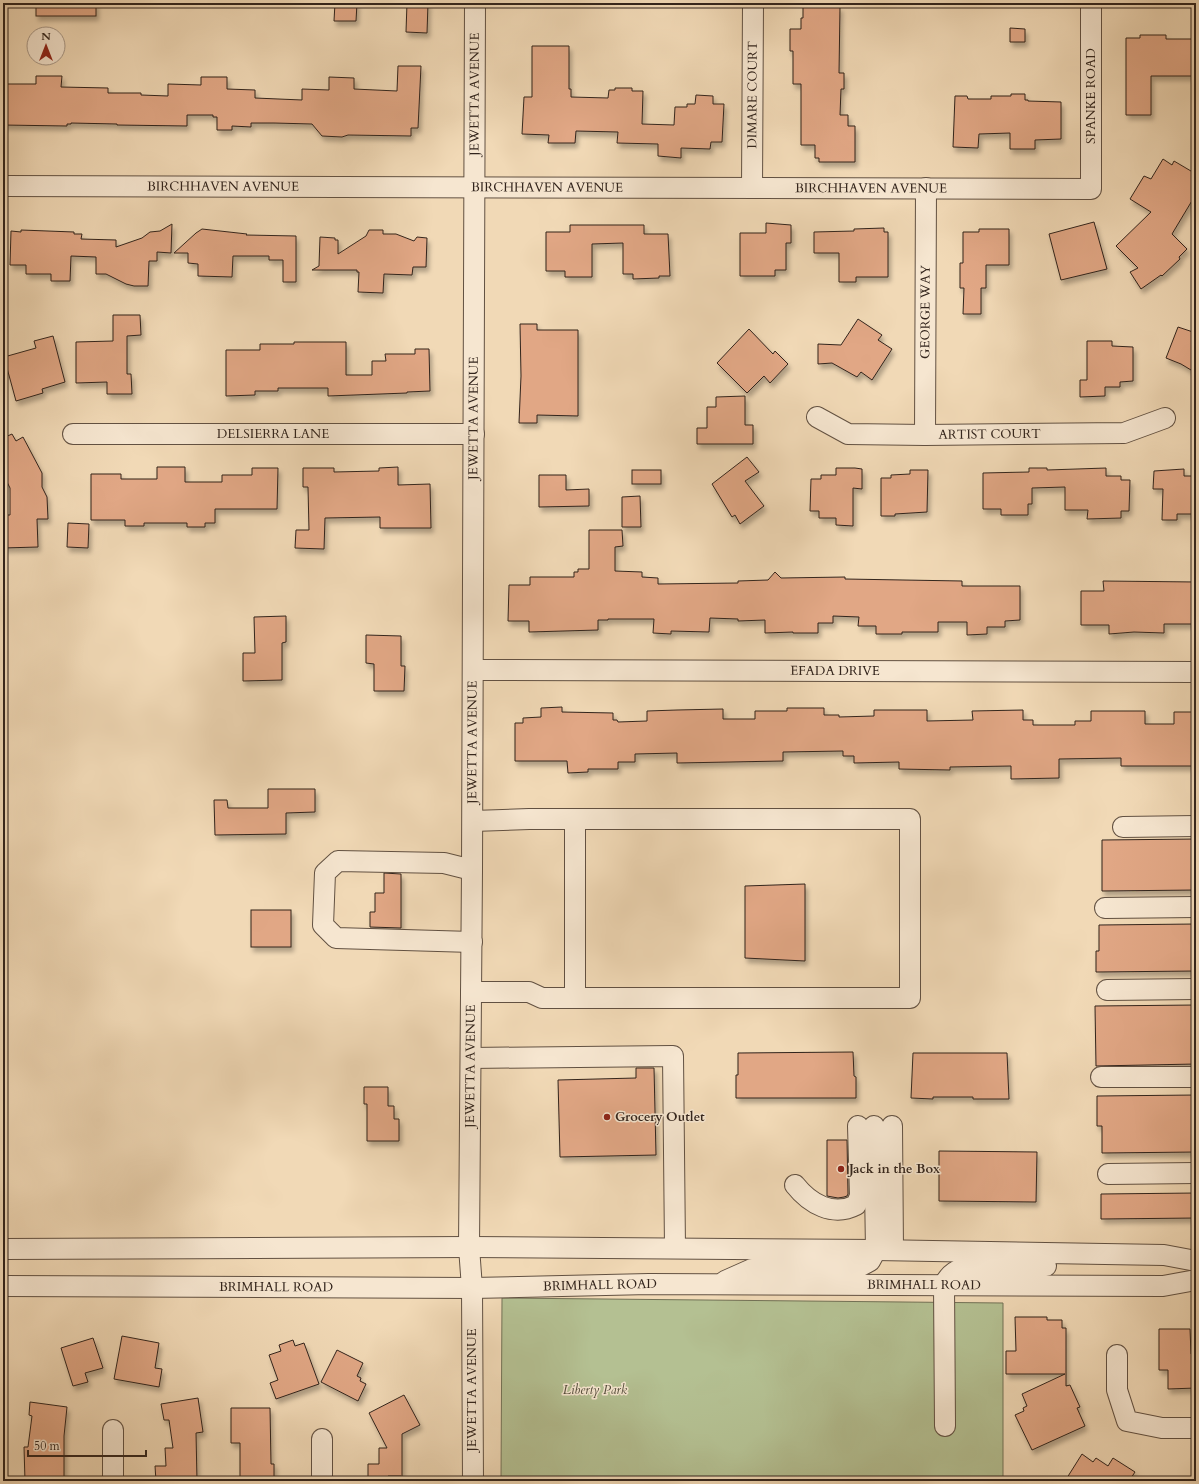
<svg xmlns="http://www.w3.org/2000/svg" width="1199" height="1484" font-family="Cardo,serif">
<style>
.green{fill:#b4c092;stroke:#737257}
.building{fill:#e1a785;stroke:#32241c;filter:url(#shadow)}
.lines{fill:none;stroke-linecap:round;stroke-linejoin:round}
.minor-casing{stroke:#625142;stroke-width:22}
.minor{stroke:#f6e6d0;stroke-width:20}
.poi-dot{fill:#8f2418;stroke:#f6e6d0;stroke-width:1.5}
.labels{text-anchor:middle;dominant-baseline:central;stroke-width:3;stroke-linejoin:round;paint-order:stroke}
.street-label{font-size:13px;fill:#32241c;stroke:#f6e6d0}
.poi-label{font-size:13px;font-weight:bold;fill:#32241c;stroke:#f6e6d0;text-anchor:start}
.park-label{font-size:13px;font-style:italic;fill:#524b3a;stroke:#f6e6d0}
</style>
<defs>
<filter id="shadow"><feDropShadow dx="2.5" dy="4.5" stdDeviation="2" flood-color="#0004"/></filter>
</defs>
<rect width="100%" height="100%" fill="#f1d9b6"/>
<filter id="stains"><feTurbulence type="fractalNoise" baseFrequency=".005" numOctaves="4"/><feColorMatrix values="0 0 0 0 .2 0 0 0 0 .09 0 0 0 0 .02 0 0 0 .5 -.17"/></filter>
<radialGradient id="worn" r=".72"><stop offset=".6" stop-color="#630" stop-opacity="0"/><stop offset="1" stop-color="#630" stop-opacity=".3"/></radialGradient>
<polygon class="green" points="502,1298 1003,1303 1003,1481 501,1481"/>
<g class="building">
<rect x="36" y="3" width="60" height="13"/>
<polygon points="335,3 357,3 356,21 334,21"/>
<polygon points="407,3 428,3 427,33 406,32"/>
<polygon points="803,7 840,7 839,73 844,73 844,89 841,89 840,115 848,115 848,126 855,126 855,162 819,162 819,158 815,158 815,145 801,145 801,84 793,84 793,51 790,51 790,29 801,29 801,18 803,18"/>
<polygon points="1010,28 1025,29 1025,42 1010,42"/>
<polygon points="1140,35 1166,35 1166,39 1196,39 1196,76 1151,76 1151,115 1126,115 1126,38 1140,38"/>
<polygon points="532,46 569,46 569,89 571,89 571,97 608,98 609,90 615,90 615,88 632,88 632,91 643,91 642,124 674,125 675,107 687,107 687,104 695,104 696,95 713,96 713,104 724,104 722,142 711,142 710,149 681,148 681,158 658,156 658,144 617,143 618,132 576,131 575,143 548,143 549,135 522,134 524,97 532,97"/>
<polygon points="398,66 421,66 418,128 411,128 411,136 348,135 342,137 322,136 312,124 274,123 251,123 251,127 232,126 232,130 217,130 217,117 213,117 213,115 187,115 187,126 117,125 117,124 71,123 71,124 67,124 67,126 3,125 3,84 36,84 36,76 62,76 61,87 108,88 108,93 141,93 141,95 168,96 168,84 201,85 201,77 227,77 227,89 255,90 255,98 302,100 302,89 329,90 329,77 354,78 354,89 397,91"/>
<polygon points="1011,94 1025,94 1025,100 1028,100 1028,101 1061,102 1061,139 1035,140 1035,149 1010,149 1010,133 979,134 978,148 953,147 955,96 967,96 968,99 991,99 991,96 1011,96"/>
<polygon points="1163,159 1172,165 1174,161 1196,174 1196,194 1172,234 1187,249 1179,257 1180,259 1162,276 1161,275 1141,289 1130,272 1138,268 1116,246 1151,212 1130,199 1144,176 1151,179"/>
<polygon points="1094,222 1107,269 1061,280 1049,234"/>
<polygon points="766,223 791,225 791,243 786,243 786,270 775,270 775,276 740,276 740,233 766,233"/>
<polygon points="172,224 171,253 157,252 157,261 149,261 148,286 134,286 126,284 106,274 96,274 96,257 71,256 70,281 51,281 51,274 26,274 26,265 10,265 11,231 21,232 21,230 74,232 74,234 82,234 81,239 116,240 116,247 142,238 150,232 160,231"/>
<polygon points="570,225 644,225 644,234 668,234 670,276 659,276 659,278 633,279 633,274 623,274 623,243 592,244 592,277 565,277 565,271 546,271 546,232 570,232"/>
<polygon points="884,228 884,232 888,232 888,277 856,277 856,282 839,282 839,253 814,253 814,232 854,231 854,229"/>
<polygon points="202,229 247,234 246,235 296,236 296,282 283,282 283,260 269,260 269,256 233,256 232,277 198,276 198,264 188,263 188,253 174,253 196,233"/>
<polygon points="979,229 1009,229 1009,265 986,265 986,288 981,288 981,314 963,314 964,288 960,288 960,263 963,263 963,232 979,232"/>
<polygon points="369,230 383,230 383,234 396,234 414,241 417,237 427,238 426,267 413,267 412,275 384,274 383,293 358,292 359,272 357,272 357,270 312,270 319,266 320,237 335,238 335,240 338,240 338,254 366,236"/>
<polygon points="113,315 140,315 141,335 127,336 127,374 131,374 132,394 107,394 107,382 76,383 76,342 113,341"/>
<polygon points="858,319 882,335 878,340 892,349 872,380 861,372 857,377 832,363 818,364 818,344 841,345"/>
<polygon points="520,324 537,324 537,330 578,330 578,416 537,415 537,423 519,423 521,376"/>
<polygon points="1178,327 1196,333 1196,373 1181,364 1166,358"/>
<polygon points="749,329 773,354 775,351 788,364 770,383 764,376 747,393 717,363"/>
<polygon points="53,336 65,382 42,389 43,393 16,401 4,357 36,348 34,341"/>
<polygon points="1087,341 1112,341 1112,346 1133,347 1133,381 1120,382 1120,387 1105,387 1105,396 1080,397 1080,380 1087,380"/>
<polygon points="294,342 346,342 346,375 372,375 372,361 386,361 385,354 415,354 415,349 429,349 430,391 407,392 407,393 328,396 328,388 278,388 278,391 255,391 255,395 226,396 226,350 260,350 260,344 294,344"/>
<polygon points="745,396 745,425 753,425 753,444 697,444 697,428 707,428 707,407 716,407 716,397"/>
<polygon points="12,434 16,441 23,437 42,473 42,487 47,497 48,519 37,519 38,547 3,548 3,515 10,515 10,488 3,474 3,438"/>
<polygon points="747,457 759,472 745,481 764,506 740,524 735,515 732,517 712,484"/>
<polygon points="157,467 185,467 185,482 222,482 222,475 252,475 252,468 278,468 277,509 215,509 215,523 205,523 205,527 187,527 187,523 144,523 144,526 125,526 125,520 91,520 91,474 121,474 121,479 157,479"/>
<polygon points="398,467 398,485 430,484 431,528 380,528 380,517 325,518 324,549 295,548 296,530 309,530 308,487 303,487 303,468 334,468 334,472 379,471 379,468"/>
<polygon points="836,468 855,468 862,469 862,489 853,488 853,526 836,525 836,518 819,518 819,511 810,511 811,479 821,479 821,475 836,475"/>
<polygon points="1029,468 1047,468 1047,470 1106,468 1106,476 1121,476 1121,480 1130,480 1129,511 1121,511 1121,518 1087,519 1088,510 1065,510 1065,487 1032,488 1032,504 1028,504 1028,515 1001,515 1001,509 983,509 983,473 1029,472"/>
<polygon points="1184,469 1184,476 1196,476 1196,514 1177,514 1177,520 1162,520 1163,489 1153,489 1154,471"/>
<rect x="632" y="470" width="29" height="14"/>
<polygon points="910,470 928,470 927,512 895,514 895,516 881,516 881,478 891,478 891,475 910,474"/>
<polygon points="539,475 566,475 566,490 589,489 589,506 539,507"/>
<polygon points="640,496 641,527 622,527 622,497"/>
<polygon points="68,523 89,524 88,548 67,547"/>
<polygon points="589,530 622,530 623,546 615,547 615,571 642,572 642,577 658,578 658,584 738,583 738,581 768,580 775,572 781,578 845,577 845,579 962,581 962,586 1020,586 1020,620 1005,621 1005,627 987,627 987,634 967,635 967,622 938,622 938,632 902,632 902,634 876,634 876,626 858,626 859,617 833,616 833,623 818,623 818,633 793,633 793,632 765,633 765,620 738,621 738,619 710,618 709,632 671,631 671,634 653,633 654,619 608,619 608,620 598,620 598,630 529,632 529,621 508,621 509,585 530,585 530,577 574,577 574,572 578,572 578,569 589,569"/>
<polygon points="1103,581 1196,582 1196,624 1164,624 1164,633 1134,632 1109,634 1109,625 1081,625 1081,591 1104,591"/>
<polygon points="286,616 286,642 282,643 282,680 243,681 243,653 255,653 254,617"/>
<polygon points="366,635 401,636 401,666 405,666 404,691 374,691 374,664 366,663"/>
<polygon points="562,707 562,712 613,713 613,720 617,720 618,722 647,721 647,711 677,710 723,709 723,719 755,719 755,711 787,711 787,708 824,708 824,715 839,715 839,717 874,716 874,710 927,710 927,721 973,720 972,711 1023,710 1023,720 1033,720 1033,725 1075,725 1075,721 1091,721 1091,711 1145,711 1145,724 1174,724 1174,712 1196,712 1196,766 1121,766 1121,758 1059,759 1059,778 1011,779 1011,766 950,767 950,770 899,769 899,762 854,763 854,756 843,756 843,751 783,752 783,761 677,763 677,753 635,754 635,762 618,762 618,769 588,769 588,772 568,773 567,761 515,761 515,723 523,723 523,718 541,717 541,708"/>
<polygon points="268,789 315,789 315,812 286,813 286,834 215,835 214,800 227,800 228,808 268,808"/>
<polygon points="1196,839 1196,890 1102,891 1102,840"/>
<polygon points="384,873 401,874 401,928 370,927 370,912 375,912 375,893 384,893"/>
<polygon points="805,884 805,961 745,958 745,886"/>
<rect x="251" y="910" width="40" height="37"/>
<polygon points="1196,924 1196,971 1096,972 1096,951 1099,951 1099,925"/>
<polygon points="1196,1005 1196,1064 1096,1066 1095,1006"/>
<polygon points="853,1052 854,1076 856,1077 856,1098 736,1098 736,1075 738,1075 738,1053"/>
<polygon points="913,1053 1007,1053 1009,1099 973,1099 973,1097 933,1097 933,1099 911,1098"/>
<polygon points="636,1068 654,1068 656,1155 560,1157 558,1080 636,1078"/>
<polygon points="364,1087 388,1087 388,1106 394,1106 394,1119 399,1119 399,1141 367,1141 367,1104 364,1104"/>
<polygon points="1196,1095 1196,1152 1102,1153 1102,1126 1097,1126 1097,1096"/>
<polygon points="827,1140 847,1140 848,1194 847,1196 844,1197 838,1198 827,1196"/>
<polygon points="939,1151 1037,1152 1036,1202 939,1201"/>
<polygon points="1196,1193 1196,1218 1101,1219 1101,1194"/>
<polygon points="1015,1317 1047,1317 1047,1320 1062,1320 1062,1328 1066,1328 1066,1386 1070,1385 1080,1407 1077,1408 1085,1426 1032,1450 1015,1415 1024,1411 1023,1408 1027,1406 1022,1394 1065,1374 1006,1374 1006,1351 1016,1351"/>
<polygon points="1159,1329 1190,1329 1191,1354 1196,1354 1196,1388 1168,1389 1168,1370 1159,1370"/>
<polygon points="122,1336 159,1343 155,1368 162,1369 159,1387 114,1379"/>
<polygon points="93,1338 103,1368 85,1373 88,1382 73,1386 61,1348"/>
<polygon points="293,1340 295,1346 304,1343 319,1384 276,1399 270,1383 278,1380 269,1355 281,1351 279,1345"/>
<polygon points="337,1350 363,1363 357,1376 361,1378 360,1381 366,1384 358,1401 321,1382"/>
<polygon points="404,1395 420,1425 402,1434 402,1479 401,1476 388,1476 388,1481 368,1481 368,1464 379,1464 379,1448 387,1448 369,1413"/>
<polygon points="198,1398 203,1432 196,1433 197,1481 156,1481 155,1466 166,1466 165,1448 173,1448 169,1420 164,1420 161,1404"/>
<polygon points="30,1402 67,1407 64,1436 64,1481 25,1481 24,1447 28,1447 32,1416 29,1415"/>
<polygon points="231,1408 270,1408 271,1464 274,1464 274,1481 251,1481 251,1477 240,1477 240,1443 231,1443"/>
<polygon points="1082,1454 1093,1462 1096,1458 1108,1466 1113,1458 1135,1472 1129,1481 1065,1481"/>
</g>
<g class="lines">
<defs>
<g id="minor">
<path id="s1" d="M3,186L1091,189V3"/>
<path id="s2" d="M752,188L753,3"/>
<path id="s3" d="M817,417L848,434L925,435L1124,433L1165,418"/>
<path id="s4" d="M73,434H474"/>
<path id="s5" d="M925,435L926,188"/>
<path id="s6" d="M473,670L1196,672"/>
<polyline points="575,819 575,998"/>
<polyline points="1123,827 1196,826"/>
<polyline points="1105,908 1196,907"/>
<polyline points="472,942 336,938 323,925 325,873 338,861 444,863 472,870"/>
<polyline points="1107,990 1196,989"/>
<polyline points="471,992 529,992 542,998 910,998 910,819 529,819 473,821"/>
<polyline points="471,1058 673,1056 675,1248"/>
<polyline points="1101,1077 1196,1077"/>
<polyline points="892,1126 893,1250"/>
<polyline points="1108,1174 1196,1173"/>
<path d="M795,1185C810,1204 833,1217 856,1205L860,1196L858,1126"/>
<polyline points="3,1249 469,1247 876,1250 1164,1255 1196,1261"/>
<polyline points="725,1281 752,1269 857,1268 870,1261 876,1250 874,1126"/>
<path id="s7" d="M3,1286L472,1288L649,1284L1163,1286L1196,1280"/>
<polyline points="1117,1355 1117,1390 1127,1421 1162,1428 1196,1428"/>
<path d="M945,1426L944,1285C948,1276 954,1271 963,1268L1046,1266"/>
<polyline points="113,1481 113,1430"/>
<polyline points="322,1481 322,1439"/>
<path id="s8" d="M473,1481L472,1288L469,1247L472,870L475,3"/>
</g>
</defs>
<use href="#minor" class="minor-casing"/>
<use href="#minor" class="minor"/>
</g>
<g class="poi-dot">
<circle cx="607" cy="1117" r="4"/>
<circle cx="841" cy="1169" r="4"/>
</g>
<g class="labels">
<g class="street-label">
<text stroke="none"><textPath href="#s8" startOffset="1387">JEWETTA AVENUE</textPath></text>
<text stroke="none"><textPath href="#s2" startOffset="93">DIMARE COURT</textPath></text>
<text transform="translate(1091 96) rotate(-90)">SPANKE ROAD</text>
<text stroke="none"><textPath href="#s1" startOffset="220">BIRCHHAVEN AVENUE</textPath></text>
<text stroke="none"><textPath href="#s1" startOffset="544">BIRCHHAVEN AVENUE</textPath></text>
<text stroke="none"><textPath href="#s1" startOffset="868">BIRCHHAVEN AVENUE</textPath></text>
<text stroke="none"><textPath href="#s5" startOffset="123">GEORGE WAY</textPath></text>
<text stroke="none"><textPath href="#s8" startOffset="1063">JEWETTA AVENUE</textPath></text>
<text stroke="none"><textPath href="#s4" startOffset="200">DELSIERRA LANE</textPath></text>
<text stroke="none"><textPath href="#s3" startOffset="177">ARTIST COURT</textPath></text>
<text stroke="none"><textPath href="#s6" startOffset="362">EFADA DRIVE</textPath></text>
<text stroke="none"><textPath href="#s8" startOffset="739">JEWETTA AVENUE</textPath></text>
<text stroke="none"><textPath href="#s8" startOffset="415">JEWETTA AVENUE</textPath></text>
<text stroke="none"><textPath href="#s7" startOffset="921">BRIMHALL ROAD</textPath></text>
<text stroke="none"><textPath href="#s7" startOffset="597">BRIMHALL ROAD</textPath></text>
<text stroke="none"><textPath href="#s7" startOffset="273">BRIMHALL ROAD</textPath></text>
<text transform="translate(472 1390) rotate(-90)">JEWETTA AVENUE</text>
</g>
<g class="poi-label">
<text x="615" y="1117">Grocery Outlet</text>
<text x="849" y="1169">Jack in the Box</text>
</g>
<g class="park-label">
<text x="595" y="1390">Liberty Park</text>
</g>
</g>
<rect width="1199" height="1484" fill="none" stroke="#f1d9b6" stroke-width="16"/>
<rect x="4" y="4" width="1191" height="1476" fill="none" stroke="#32241c" stroke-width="2"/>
<rect x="8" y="8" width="1183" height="1468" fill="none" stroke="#32241c"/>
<g transform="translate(46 46)"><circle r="19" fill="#f6e6d0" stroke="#a89888"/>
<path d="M0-3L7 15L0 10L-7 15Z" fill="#8f2418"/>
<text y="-6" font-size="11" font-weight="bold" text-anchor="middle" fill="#32241c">N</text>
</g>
<path d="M28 1450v6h118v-6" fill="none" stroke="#32241c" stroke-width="2"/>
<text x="34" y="1450" font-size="12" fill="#32241c" stroke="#f6e6d0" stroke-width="3" paint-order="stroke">50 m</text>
<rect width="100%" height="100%" filter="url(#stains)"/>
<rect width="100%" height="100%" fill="url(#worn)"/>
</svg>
